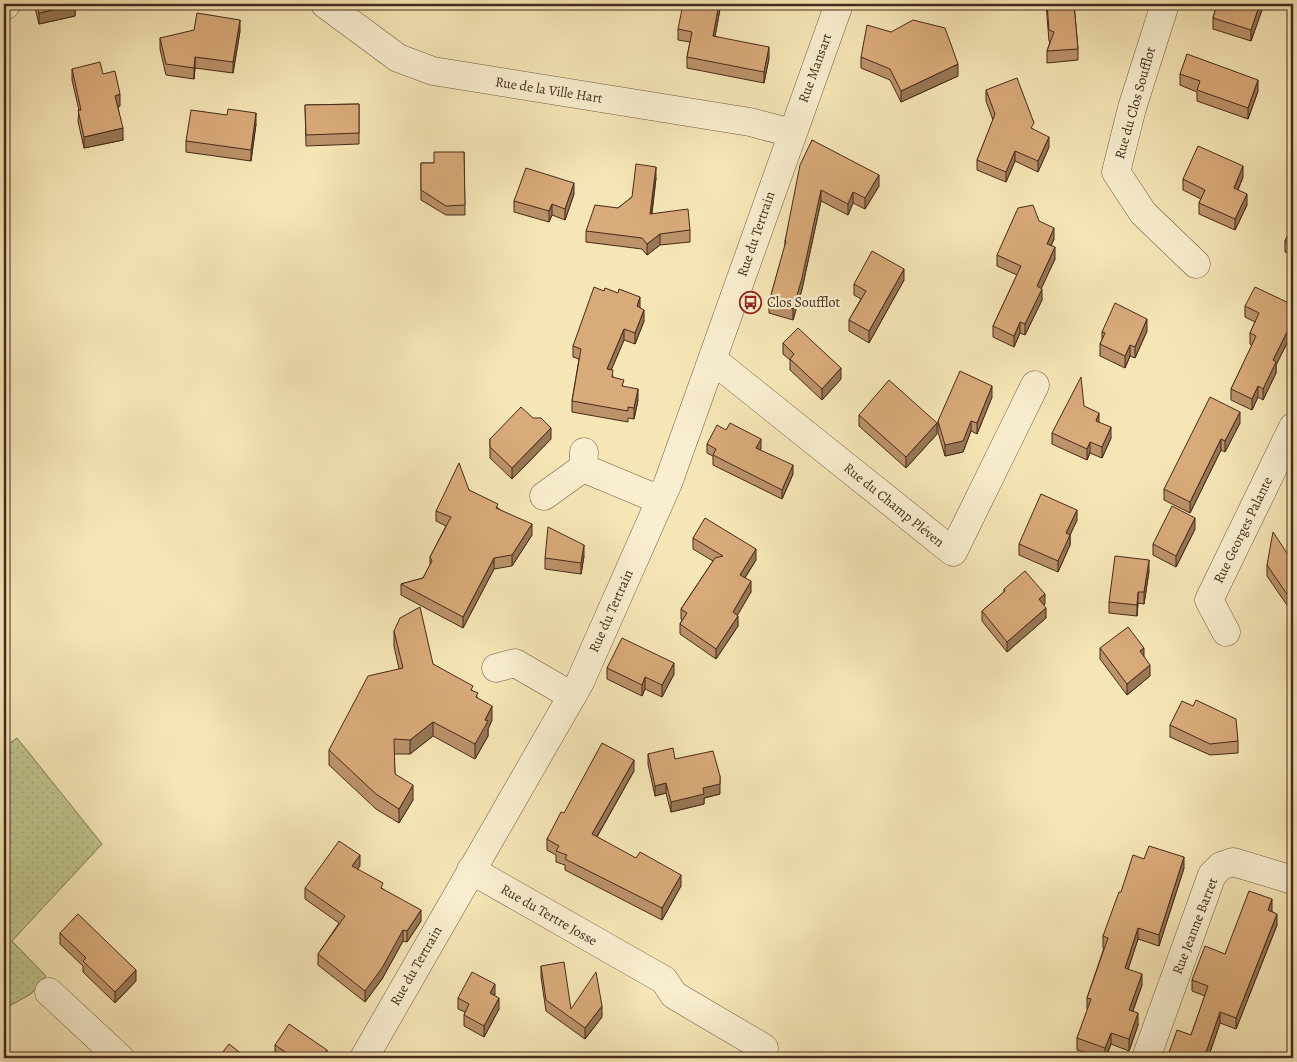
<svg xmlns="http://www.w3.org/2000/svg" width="1297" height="1062" font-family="Alegreya,serif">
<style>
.grass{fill:url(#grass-dots);stroke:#827654}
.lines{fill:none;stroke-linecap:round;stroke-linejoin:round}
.minor-casing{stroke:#725843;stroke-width:29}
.minor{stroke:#f9efd0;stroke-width:28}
.wall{fill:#bb9269;stroke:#46291d}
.shaded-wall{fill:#987755;stroke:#46291d}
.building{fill:#d9aa7a;stroke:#46291d}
.labels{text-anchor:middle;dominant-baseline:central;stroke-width:4.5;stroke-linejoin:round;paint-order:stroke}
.street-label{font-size:14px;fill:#46291d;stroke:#f9efd0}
.poi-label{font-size:14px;fill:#46291d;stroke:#f9efd0;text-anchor:start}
</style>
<defs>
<pattern id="grass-dots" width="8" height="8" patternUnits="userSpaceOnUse" patternTransform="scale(1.25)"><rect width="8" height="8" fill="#bec48c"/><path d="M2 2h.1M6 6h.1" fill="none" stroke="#a5a878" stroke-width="1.8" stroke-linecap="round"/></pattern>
</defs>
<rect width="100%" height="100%" fill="#f6e6b6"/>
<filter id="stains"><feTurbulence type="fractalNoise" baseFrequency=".004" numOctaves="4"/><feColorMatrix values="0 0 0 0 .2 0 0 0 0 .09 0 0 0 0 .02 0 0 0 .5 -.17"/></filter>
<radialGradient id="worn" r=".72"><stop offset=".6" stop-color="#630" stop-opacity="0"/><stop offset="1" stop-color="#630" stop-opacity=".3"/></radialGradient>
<polygon class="grass" points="17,738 102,844 12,941 46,976 31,994 4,1009 4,747"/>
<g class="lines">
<defs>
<g id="minor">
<polyline points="6,4 6,5"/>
<polyline points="325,4 398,58 433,71 750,122 792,133"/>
<polyline points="1165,4 1132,108 1116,172 1143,213 1196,264"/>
<polyline points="713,360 953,552 1035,385"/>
<polyline points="583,468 660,500"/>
<polyline points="544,496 583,468 584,452"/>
<polyline points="1226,632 1209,600 1293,427"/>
<polyline points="496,668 515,663 572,696"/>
<polyline points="471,870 664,980 674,995 764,1048 762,1058"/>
<polyline points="49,992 120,1058"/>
<polyline points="364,1058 580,682 668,483 839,4"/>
<polyline points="1146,1058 1212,875 1221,866 1233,862 1293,880"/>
</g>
</defs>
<use href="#minor" class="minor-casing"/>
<use href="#minor" class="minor"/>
</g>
<g class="wall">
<polygon points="34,4 75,4 75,16 39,24"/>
<polygon points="720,4 720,9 715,36 769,58 764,83 687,68 687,57 690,42 678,40 678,29"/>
<polygon points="1046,4 1074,4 1078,49 1078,60 1047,63 1047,51 1050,42 1049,41"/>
<polygon points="1217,4 1264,4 1251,41 1213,29 1213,18"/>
<polygon points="240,31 233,73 195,68 194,79 166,75 160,49 160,38"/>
<polygon points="861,57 958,76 901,102 890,80 861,68"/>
<polygon points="72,69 103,74 120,106 118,106 123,140 84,148 78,121 79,110 72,80"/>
<polygon points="1180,74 1258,91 1248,119 1197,101 1197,92 1180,85"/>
<polygon points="986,90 1034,130 1049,147 1038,172 1015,161 1006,182 977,170 977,160 993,120 986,101"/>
<polygon points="359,104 359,144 306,146 305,105"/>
<polygon points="256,124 251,161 186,152 186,141"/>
<polygon points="812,140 879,186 865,209 853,203 848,215 821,201 802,289 793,320 769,313 769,302 785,247 785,241"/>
<polygon points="464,152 465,215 446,215 421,200 421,163 434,163"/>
<polygon points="1243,177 1238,190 1247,205 1235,230 1199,214 1199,203 1201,199 1183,190 1183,179"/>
<polygon points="656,178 652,214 690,230 690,242 660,245 647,255 642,249 586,242 586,231 618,208"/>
<polygon points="574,194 565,220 552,215 549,222 514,212 514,201"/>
<polygon points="1039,221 1054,239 1051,246 1055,259 1041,288 1042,300 1025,335 1020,333 1014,347 993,337 993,326 1017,275 997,266 997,255"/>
<polygon points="1293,224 1293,256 1285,252 1285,241"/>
<polygon points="904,280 869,343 849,331 849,320 861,299 854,295 854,284"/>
<polygon points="604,291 640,308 644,321 635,344 624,340 611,370 613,377 638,400 634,419 628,418 628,422 572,412 572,401 579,359 573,357 573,346"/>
<polygon points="1293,305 1293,331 1276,365 1276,373 1263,400 1258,397 1252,410 1231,400 1231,389 1252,346 1250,344 1250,333 1255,322 1245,317 1245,306"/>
<polygon points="1147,331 1135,358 1130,356 1125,368 1100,356 1100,344 1102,340 1102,332"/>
<polygon points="783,343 841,379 822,400 790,370 790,360 783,354"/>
<polygon points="992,397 977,434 971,431 963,452 945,456 938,432 938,421"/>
<polygon points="1084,406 1099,422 1111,438 1102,458 1090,453 1087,460 1052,444 1052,433"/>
<polygon points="859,415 937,434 906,468 859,426"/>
<polygon points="1240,423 1225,452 1221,450 1190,513 1164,500 1164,489"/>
<polygon points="490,439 551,439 512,479 490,458"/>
<polygon points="707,444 761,448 760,450 793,474 782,499 713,465 713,456 707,453"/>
<polygon points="469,490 498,508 532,535 512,566 494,569 463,628 401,595 401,584 423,578 430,565 430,557 446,526 436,521 436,511"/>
<polygon points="1077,520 1070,535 1070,545 1058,572 1019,555 1019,544"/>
<polygon points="1195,529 1176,567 1153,555 1153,544"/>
<polygon points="693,538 756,560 745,578 751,592 737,615 738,626 716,659 680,634 680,624 682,620 681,619 681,609 713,561 693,549"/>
<polygon points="584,556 581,574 545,569 545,558"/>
<polygon points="1293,562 1293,627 1289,620 1289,608 1267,576 1267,565"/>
<polygon points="1149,571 1144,604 1138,603 1137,616 1109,613 1109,602"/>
<polygon points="1004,589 1045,604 1043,605 1046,618 1007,652 982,621 982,611 1004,592"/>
<polygon points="394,631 433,664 473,691 492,720 488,729 488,736 475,759 433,736 410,754 394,754 395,774 413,800 399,823 376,809 329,765 329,750 399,669 394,646"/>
<polygon points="1100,648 1144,657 1150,676 1127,695 1100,659"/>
<polygon points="607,668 674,674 662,697 645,689 642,696 607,679"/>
<polygon points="1170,725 1238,741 1238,753 1210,755 1170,737"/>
<polygon points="648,754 675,759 720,794 704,798 704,804 671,812 666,793 655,796 648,764"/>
<polygon points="634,771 597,837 681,886 662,920 565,870 565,865 556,862 556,855 547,850 547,839 564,813"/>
<polygon points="1144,859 1184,868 1159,946 1138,939 1128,969 1142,985 1133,1011 1138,1025 1129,1051 1111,1044 1106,1058 1103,1058 1077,1050 1077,1038 1088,1009 1087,1009 1087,998 1104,948 1103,948 1103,936"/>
<polygon points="360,866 357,869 383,889 421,921 407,942 403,941 382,979 365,1002 318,965 318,954 339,923 305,899 305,888"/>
<polygon points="1272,911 1277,925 1236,1029 1220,1023 1208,1058 1167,1058 1191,1035 1205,996 1192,991 1192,980 1225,954"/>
<polygon points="60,933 136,981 115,1003 83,972 83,966 60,944"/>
<polygon points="541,966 571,1009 602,1017 585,1039 546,1011 541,977"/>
<polygon points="494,995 499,1009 484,1037 464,1026 464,1015 465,1012 458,1009 458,998"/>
<polygon points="275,1045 327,1058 278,1058 275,1056"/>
</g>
<g class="shaded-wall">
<polygon points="719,4 720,4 720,9 713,47 713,36"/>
<polygon points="1260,4 1264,4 1251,41 1251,30"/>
<polygon points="75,5 75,16 39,24 39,13"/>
<polygon points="240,20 240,31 233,73 233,62"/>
<polygon points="769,47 769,58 764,83 764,72"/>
<polygon points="195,57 195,68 194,79 194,68"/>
<polygon points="958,64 958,76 901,102 901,91"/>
<polygon points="1258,80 1258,91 1248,119 1248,108"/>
<polygon points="120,94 120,106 115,107 115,96"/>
<polygon points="256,113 256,124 251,161 251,150"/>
<polygon points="123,128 123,140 84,148 84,137"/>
<polygon points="1049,137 1049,147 1038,172 1038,161"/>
<polygon points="1015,151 1015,161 1006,182 1006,172"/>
<polygon points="1243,166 1243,177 1234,199 1234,188"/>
<polygon points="656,167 656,178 650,225 650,214"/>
<polygon points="879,175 879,186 865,209 865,198"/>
<polygon points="574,183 574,194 565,220 565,209"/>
<polygon points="821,190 821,201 802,289 793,320 793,309"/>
<polygon points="853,192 853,203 848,215 848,204"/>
<polygon points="1247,194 1247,205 1235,230 1235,219"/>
<polygon points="552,204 552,215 549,222 549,211"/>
<polygon points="1054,228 1054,239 1047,255 1047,244"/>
<polygon points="660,234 660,245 647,255 647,244"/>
<polygon points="1055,247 1055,259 1037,298 1037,286"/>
<polygon points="904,269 904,280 869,343 869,331"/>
<polygon points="1042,289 1042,300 1025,335 1025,324"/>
<polygon points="640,297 640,309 637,306"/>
<polygon points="1293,307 1293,319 1290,315"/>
<polygon points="644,310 644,321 635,344 635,333"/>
<polygon points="1147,319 1147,331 1135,358 1135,347"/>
<polygon points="1293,320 1293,331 1276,365 1276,373 1263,400 1263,389 1273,360"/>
<polygon points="1020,322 1020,333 1014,347 1014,336"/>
<polygon points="624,329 624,340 607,380 607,369"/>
<polygon points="1130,345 1130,356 1125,368 1125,356"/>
<polygon points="841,368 841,379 822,400 822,389"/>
<polygon points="992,386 992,397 977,434 977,423"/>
<polygon points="1258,386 1258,397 1252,410 1252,399"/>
<polygon points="638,389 638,400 634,419 634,408"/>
<polygon points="1240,412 1240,423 1225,452 1225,441"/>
<polygon points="1099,413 1099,424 1096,421"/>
<polygon points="971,421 971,431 963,452 945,456 945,445"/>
<polygon points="937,423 937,434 906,468 906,457"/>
<polygon points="1111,427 1111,438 1102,458 1102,447"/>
<polygon points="551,428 551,439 512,479 512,468"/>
<polygon points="761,439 761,448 756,457 756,448"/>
<polygon points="1221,439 1221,450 1190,513 1190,502"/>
<polygon points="1090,442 1090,453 1087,460 1087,449"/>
<polygon points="793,465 793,474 782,499 782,490"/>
<polygon points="1077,510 1077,520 1070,535 1070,545 1058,572 1058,561 1066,533"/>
<polygon points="1195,518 1195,529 1176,567 1176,556"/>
<polygon points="532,524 532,535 512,566 512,555"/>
<polygon points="584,545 584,556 581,574 581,563"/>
<polygon points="756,549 756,560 740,585 740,575"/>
<polygon points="494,558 494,569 463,628 463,617"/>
<polygon points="1149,560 1149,571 1144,604 1144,592"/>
<polygon points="751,581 751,592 733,623 733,612"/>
<polygon points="1138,592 1138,603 1137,616 1137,605"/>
<polygon points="1045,594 1045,604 1039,610 1039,599"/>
<polygon points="1046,608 1046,618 1007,652 1007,642"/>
<polygon points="738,616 738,626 716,659 716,649"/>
<polygon points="1144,648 1144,659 1140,651"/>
<polygon points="674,663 674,674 662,697 662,685"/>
<polygon points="1150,665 1150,676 1127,695 1127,684"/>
<polygon points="645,677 645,689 642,696 642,685"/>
<polygon points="492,706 492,720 488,729 488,736 475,759 475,744 485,720"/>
<polygon points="433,722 433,736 410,754 410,740"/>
<polygon points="634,760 634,771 592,845 592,834"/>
<polygon points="720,776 720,794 704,798 704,804 671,812 671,802 703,788"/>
<polygon points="666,783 666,793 655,796 655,786"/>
<polygon points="413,785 413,800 399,823 399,809"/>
<polygon points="360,855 360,866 352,877 352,866"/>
<polygon points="1184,857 1184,868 1159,946 1159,935"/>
<polygon points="681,875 681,886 662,920 662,908"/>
<polygon points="1272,899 1272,911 1268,921 1268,910"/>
<polygon points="421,910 421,921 407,942 407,931"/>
<polygon points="1277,914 1277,925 1236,1029 1236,1018"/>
<polygon points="1138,928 1138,939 1125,979 1125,968"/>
<polygon points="403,930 403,941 382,979 365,1002 365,991"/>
<polygon points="136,970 136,981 115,1003 115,992"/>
<polygon points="1142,974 1142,985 1129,1021 1129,1010"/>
<polygon points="495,984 495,995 490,993"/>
<polygon points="499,998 499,1009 484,1037 484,1026"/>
<polygon points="602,1006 602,1017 585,1039 585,1028"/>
<polygon points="1220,1012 1220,1023 1208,1058 1204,1058"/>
<polygon points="1138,1013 1138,1025 1129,1051 1129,1039"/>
<polygon points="1111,1033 1111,1044 1105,1058 1105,1048"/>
<polygon points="327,1050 327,1058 322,1058"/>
</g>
<g class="building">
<polygon points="37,4 75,4 75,5 39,13"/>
<polygon points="683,4 719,4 713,36 769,47 764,72 687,57 692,32 678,29"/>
<polygon points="1047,4 1074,4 1078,49 1047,51 1054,32 1049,30"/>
<polygon points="1217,4 1260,4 1251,30 1213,18"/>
<polygon points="197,13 240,20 233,62 195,57 194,68 166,64 160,38 194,30"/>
<polygon points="913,20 945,28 958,64 901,91 890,69 861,57 867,25 891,32"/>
<polygon points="1187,54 1258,80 1248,108 1197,90 1200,81 1180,74"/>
<polygon points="100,62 103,74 115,71 120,94 115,96 123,128 84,137 78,110 81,110 72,69"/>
<polygon points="1017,78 1034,123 1031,128 1049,137 1038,161 1015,151 1006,172 977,160 995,114 986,90"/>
<polygon points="359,104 359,133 306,135 305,105"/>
<polygon points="228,109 256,113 251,150 186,141 191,110 227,115"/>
<polygon points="812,140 879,175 865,198 853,192 848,204 821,190 802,278 793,309 769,302 786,241 785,241 800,165"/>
<polygon points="1198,146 1243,166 1234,188 1247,194 1235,219 1199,203 1205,190 1183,179"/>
<polygon points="434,152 464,152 465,205 446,206 421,190 421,163 434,163"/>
<polygon points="636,164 656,167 650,214 688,209 690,230 660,234 647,244 642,238 586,231 595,205 618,208 632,197"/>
<polygon points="526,168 574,183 565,209 552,204 549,211 514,201"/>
<polygon points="1033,205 1039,221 1054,228 1047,244 1055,247 1037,286 1042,289 1025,324 1020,322 1014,336 993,326 1021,266 997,255 1018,208"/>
<polygon points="1293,224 1293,244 1285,241"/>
<polygon points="872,251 904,269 869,331 849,320 866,291 854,284"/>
<polygon points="594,287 604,291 605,288 618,293 619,289 640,297 637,306 644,310 635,333 624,329 607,369 613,370 612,377 624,380 622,386 638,389 634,408 628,407 628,411 572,401 581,349 573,346"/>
<polygon points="1255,287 1293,305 1293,307 1290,315 1293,316 1293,320 1273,360 1276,362 1263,389 1258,386 1252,399 1231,389 1256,336 1250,333 1259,313 1245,306"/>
<polygon points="1115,303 1147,319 1135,347 1130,345 1125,356 1100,344 1105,333 1102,332"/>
<polygon points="798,328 841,368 822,389 790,359 794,354 783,343"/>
<polygon points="960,371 992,386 977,423 971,421 963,441 945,445 938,421"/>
<polygon points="1081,377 1084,406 1099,413 1096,421 1111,427 1102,447 1090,442 1087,449 1052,433"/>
<polygon points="889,380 937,423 906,457 859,415"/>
<polygon points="1210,397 1240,412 1225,441 1221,439 1190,502 1164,489"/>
<polygon points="521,407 533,418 541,418 551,428 512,468 490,447 490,439"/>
<polygon points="730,423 761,439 756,448 793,465 782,490 713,455 716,449 707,444 717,425 726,430"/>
<polygon points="459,463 469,490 498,504 496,508 532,524 512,555 494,558 463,617 401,584 423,578 432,561 430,557 451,517 436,511"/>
<polygon points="1041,494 1077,510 1066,533 1070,535 1058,561 1019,544"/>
<polygon points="1172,506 1195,518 1176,556 1153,544"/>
<polygon points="705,518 756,549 740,575 751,581 733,612 738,616 716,649 680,624 687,613 681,609 715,558 723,556 693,538"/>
<polygon points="548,527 584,545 581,563 545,558"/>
<polygon points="1273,532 1293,562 1293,603 1267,565"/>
<polygon points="1115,556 1149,560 1144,592 1138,592 1137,605 1109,602"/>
<polygon points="1025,571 1045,594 1039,599 1046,608 1007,642 982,611 1005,591 1004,589"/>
<polygon points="1293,605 1293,615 1289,608"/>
<polygon points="420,607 433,664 473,686 471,690 478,693 476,697 492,706 485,720 488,721 475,744 433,722 410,740 394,739 395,774 413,785 399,809 376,794 329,750 368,676 403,668 394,631 400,618"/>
<polygon points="1128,627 1144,648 1140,651 1150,665 1127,684 1100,648"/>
<polygon points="622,638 674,663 662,685 645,677 642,685 607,668"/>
<polygon points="1196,700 1236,719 1238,741 1210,744 1170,725 1182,701 1193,706"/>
<polygon points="602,743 634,760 592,834 636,858 640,852 681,875 662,908 565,859 567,855 556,851 559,846 547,839 561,812 564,813"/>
<polygon points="673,748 675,759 713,751 720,776 720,784 703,788 704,794 671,802 666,783 655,786 648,754"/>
<polygon points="339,841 360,855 352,866 383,883 381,888 421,910 407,931 403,930 382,968 365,991 318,954 345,916 305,888"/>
<polygon points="1149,846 1184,857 1159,935 1138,928 1125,968 1142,974 1129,1010 1138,1013 1129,1039 1111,1033 1105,1048 1077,1038 1091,999 1087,998 1108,938 1103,936 1119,892 1121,892 1133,855 1144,859"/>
<polygon points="1249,891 1272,899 1268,910 1277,914 1236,1018 1220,1012 1204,1058 1167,1058 1177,1030 1191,1035 1208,986 1192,980 1205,946 1225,954"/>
<polygon points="78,914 136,970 115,992 83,961 86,958 60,933"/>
<polygon points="564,962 571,1009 596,972 602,1006 585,1028 546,1000 541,966"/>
<polygon points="472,972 495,984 490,993 499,998 484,1026 464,1015 469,1004 458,998"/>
<polygon points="289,1024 327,1050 322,1058 294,1058 275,1045"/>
<polygon points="229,1044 247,1058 218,1058"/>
</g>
<defs>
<symbol id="bus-ring" viewBox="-11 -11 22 22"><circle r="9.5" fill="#f9efd0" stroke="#8f2418" stroke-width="1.5"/><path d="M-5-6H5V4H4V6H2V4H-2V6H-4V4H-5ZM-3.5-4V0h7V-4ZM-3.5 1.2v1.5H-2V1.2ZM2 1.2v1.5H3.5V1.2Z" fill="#8f2418"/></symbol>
</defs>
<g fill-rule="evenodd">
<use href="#bus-ring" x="738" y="290" width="25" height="25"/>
</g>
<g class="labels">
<g class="street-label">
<text transform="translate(815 68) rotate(-70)">Rue Mansart</text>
<text transform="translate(549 90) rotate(9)">Rue de la Ville Hart</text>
<text transform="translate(1135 103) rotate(-74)">Rue du Clos Soufflot</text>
<text transform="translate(756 234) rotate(-71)">Rue du Tertrain</text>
<text transform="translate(894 505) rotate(39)">Rue du Champ Pléven</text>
<text transform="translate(1243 530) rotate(-64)">Rue Georges Palante</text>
<text transform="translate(611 611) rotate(-66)">Rue du Tertrain</text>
<text transform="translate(549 915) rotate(30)">Rue du Tertre Josse</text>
<text transform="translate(1195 926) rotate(-69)">Rue Jeanne Barret</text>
<text transform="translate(416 966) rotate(-60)">Rue du Tertrain</text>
</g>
<g class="poi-label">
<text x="767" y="302">Clos Soufflot</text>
</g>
</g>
<rect width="1297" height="1062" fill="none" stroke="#f6e6b6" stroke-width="20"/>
<rect x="5" y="5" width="1287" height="1052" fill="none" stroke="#46291d" stroke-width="2.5"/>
<rect x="10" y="10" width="1277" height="1042" fill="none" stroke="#46291d"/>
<rect width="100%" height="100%" filter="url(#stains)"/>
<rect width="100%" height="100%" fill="url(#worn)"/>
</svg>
